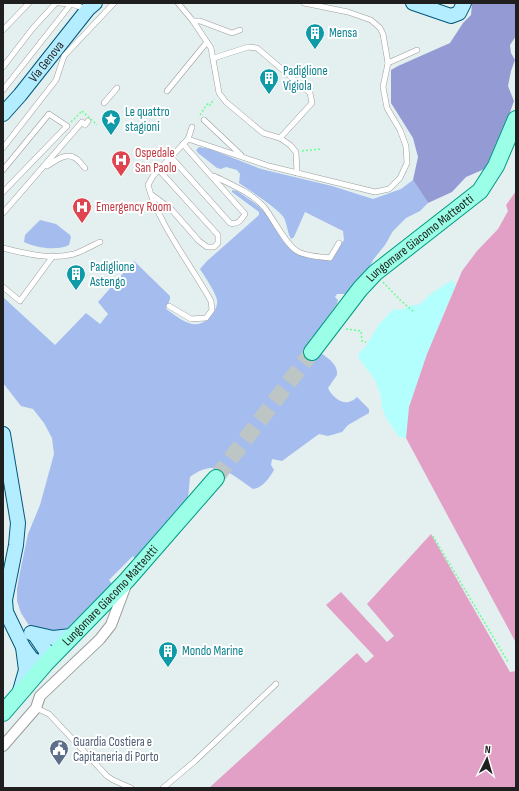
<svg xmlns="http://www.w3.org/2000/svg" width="519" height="791" font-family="'Sofia Sans Condensed',sans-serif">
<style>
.grass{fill:#a5bcef}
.forest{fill:#949bd4}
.sand{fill:#b3fffe}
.water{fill:#e2a0c7}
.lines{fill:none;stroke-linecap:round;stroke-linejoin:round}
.primary-tunnel{stroke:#bdc6c5;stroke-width:16;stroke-dasharray:16 8;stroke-linecap:butt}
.lane-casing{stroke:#9c9c9c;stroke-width:6}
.street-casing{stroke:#9c9c9c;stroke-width:12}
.secondary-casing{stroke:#00577b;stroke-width:16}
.primary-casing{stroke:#009983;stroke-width:18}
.path{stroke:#66ff92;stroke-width:1.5;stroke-dasharray:2 2;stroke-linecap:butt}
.lane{stroke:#fff;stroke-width:5}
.street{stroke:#fff;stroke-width:10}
.secondary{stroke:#b3edff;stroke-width:14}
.primary{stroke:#9affe6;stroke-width:16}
.path-bridge{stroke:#66ff92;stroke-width:1.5;stroke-dasharray:2 2;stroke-linecap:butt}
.labels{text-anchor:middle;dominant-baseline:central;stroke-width:4;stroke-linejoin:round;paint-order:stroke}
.culture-label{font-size:13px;fill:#0d838f;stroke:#fff;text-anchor:start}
.street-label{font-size:13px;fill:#1f1f1f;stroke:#fff}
.health-label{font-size:13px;fill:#be3a42;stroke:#fff;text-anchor:start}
.service-label{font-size:13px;fill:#4e5e75;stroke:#fff;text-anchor:start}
</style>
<rect width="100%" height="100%" fill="#e4f0ef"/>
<g class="grass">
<path d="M199,147L210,149L261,169L332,186L373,199L401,189L413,180L428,203L420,211L406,218L393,231L385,245L373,260L365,277L352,290L345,294H337L335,297L338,300L337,304L323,323L320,330L311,338L308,345C318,352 339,361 337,375L328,388C331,395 340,404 349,402C352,401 355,399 357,397L369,409V413L348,425L342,432L328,436L319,434L282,461L272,459L271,465L274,470C269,478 263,488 253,489C231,474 216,457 190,477L188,499L137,561L133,556L109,580L112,584L68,628L57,631H41L28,624L21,613L17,601V589L20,572L28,534L40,505L54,454L52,438L44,423L33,409L21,406L3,383V297L55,345L86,313L100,324L108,314L98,302L134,261L170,296V299L166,309C181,319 195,333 210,317C214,312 218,306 217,300C215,291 205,277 200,269L207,261L259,215V212L232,192V190L237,191C247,198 258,204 266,214C272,221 276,230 281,238C292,256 310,258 330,260L344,240L343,231L305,212L294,237L291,239C287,232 287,223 284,218C279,209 249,190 239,183L240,174L237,170L226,167L221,169L217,168L198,153L196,150Z"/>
<path d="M40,220L56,224L70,235L71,237L69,245C58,251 35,248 24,242L25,235Z"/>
</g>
<polygon class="forest" points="472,3 516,3 516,36 510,45 511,53 515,60 511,71 508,86 514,101 508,118 487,168 466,177 452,192 428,203 413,180 418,157 413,138 391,103 391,70 398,66 450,43 463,23 471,15"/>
<polygon class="sand" points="452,280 456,286 445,310 409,407 406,438 399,437 386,418 382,407 381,396 375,380 358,357 359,353 366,346 379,324 394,309 401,310 413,305 419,305 432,293"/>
<g class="water">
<polygon points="516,191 516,643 406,438 409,407 427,354 462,271 477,251 498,229 508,211 506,205"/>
<polygon points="431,534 510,672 516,671 516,788 209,788 357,653 366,663 374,656 326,605 341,592 387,642 394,636 367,604"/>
</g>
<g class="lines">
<polyline class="primary-tunnel" points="216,478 312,352"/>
<defs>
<g id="lane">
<polyline points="59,3 71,4 87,9"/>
<polyline points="178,3 193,21 211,48 219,93 226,102 263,133 280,138 290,145 296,152 297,173"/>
<polyline points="193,21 200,21 232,33 240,30"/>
<polyline points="3,30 29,3"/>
<polyline points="214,58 248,47 257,48 310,93 312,103 280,138"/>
<polyline points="388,63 417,50"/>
<polyline points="3,67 33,28 56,3"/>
<polyline points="3,90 71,4"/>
<polyline points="167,91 207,42"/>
<polyline points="104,103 117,88"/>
<polyline points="204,120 241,155"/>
<polyline points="188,139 192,127"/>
<polyline points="3,148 56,80 64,56 114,3"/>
<path d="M171,157L230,223C238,225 241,220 245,214L183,144"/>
<path d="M47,166C55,161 66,152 75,158C79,160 82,165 85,168"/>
<polyline points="3,170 49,114 67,126 3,192"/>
<path d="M214,176C230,184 252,193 264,207C273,218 286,245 297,251C304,256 321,257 330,258L339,243"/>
<polyline points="152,195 171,209 199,241 207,247 214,247 218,243 218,235 159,170"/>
<polyline points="3,213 82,122 85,125 88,121"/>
<path d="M3,248C26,254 51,260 74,254C83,251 91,246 100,242"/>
<polyline points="3,287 20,301 53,256"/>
<path d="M169,306L191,319L206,318L212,310L211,301C191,265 158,223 148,185L153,176L188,139L269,166L375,192L389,189L400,178L407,163L406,146L400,130L387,108L383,87L388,63L383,34L380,28L371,20L348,12L304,3"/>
<polyline points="36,708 49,714 107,776 113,780 131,788"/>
<polyline points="163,788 195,761 276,684"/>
</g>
<polyline id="street" points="3,746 36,708 40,696 100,639 111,625 126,585"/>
<g id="secondary">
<polyline points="413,3 451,16 459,13 464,3"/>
<path id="s1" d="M3,114L20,95L88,9L95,3"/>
<polyline points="3,434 18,523 16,545 5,600 6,612 23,647 31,658 35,661 46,663 46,651 35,635"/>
<polyline points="31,633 53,638 71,636"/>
<polyline points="20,691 26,670 23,647"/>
</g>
<g id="primary">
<path id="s2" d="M312,352L360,289L375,273L480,191L496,166L516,119"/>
<path id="s3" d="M3,713L46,663L127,580L216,478"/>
</g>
</defs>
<use href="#lane" class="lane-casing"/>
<use href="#street" class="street-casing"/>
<use href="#secondary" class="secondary-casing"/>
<use href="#primary" class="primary-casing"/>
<g class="path">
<polyline points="200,115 208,103 210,105 214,99"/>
<polyline points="71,122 82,111"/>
<polyline points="302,151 320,149"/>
<polyline points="383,282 399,299 414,312"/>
<polyline points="346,329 361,331 362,341 366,342"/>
<polyline points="433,536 508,662"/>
</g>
<use href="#lane" class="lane"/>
<use href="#street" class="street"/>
<use href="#secondary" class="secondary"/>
<use href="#primary" class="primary"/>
<polyline class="path-bridge" points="82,111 97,125"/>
</g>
<defs>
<symbol id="building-pin" viewBox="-11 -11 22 30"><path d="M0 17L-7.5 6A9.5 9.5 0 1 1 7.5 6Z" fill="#0f9aa8" stroke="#fff"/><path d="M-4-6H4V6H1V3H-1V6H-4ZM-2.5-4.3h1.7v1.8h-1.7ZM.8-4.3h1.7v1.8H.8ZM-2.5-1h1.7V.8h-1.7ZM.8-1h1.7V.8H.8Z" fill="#fff"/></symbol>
<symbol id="sight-pin" viewBox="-11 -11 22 30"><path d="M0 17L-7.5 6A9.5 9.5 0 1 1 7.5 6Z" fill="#0f9aa8" stroke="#fff"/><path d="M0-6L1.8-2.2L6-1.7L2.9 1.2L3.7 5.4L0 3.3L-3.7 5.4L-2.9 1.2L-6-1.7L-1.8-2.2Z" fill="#fff"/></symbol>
<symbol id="hospital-pin" viewBox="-11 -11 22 30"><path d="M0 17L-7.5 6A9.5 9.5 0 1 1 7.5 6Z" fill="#e0444e" stroke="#fff"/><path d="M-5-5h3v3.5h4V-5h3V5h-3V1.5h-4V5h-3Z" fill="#fff"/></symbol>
<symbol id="civic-pin" viewBox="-11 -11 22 30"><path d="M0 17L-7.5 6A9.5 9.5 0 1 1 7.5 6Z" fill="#5c6f8a" stroke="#fff"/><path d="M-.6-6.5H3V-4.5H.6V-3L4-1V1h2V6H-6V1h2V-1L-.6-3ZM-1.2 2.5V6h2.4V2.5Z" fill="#fff"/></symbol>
</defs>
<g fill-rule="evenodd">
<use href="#building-pin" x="304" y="22" width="22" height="30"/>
<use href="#building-pin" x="258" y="67" width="22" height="30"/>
<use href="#sight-pin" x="100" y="108" width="22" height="30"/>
<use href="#hospital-pin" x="110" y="149" width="22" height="30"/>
<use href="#hospital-pin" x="71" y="196" width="22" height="30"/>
<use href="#building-pin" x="65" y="263" width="22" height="30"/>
<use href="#building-pin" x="157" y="640" width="22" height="30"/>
<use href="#civic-pin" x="48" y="738" width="22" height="30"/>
</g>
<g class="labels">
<g class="culture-label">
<text x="329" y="33">Mensa</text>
<text x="283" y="71">Padiglione<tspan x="283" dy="15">Vigiola</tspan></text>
<text x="125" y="112">Le quattro<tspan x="125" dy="15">stagioni</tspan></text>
<text x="90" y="267">Padiglione<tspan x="90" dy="15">Astengo</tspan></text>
<text x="182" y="651">Mondo Marine</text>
</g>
<g class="street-label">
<text stroke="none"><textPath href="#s1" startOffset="68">Via Genova</textPath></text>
<text stroke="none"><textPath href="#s2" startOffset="158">Lungomare Giacomo Matteotti</textPath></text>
<text stroke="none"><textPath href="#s3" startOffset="159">Lungomare Giacomo Matteotti</textPath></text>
</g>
<g class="health-label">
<text x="135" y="153">Ospedale<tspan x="135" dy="15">San Paolo</tspan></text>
<text x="96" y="207">Emergency Room</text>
</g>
<g class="service-label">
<text x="73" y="742">Guardia Costiera e<tspan x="73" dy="15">Capitaneria di Porto</tspan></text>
</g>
</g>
<rect width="519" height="791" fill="none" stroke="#1f1f1f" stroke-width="8"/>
<g transform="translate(487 759) rotate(5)" stroke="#ffffff" stroke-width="3" paint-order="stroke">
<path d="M0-3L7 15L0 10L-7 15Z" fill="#1f1f1f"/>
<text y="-6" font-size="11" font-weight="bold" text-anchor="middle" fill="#1f1f1f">N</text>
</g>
</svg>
